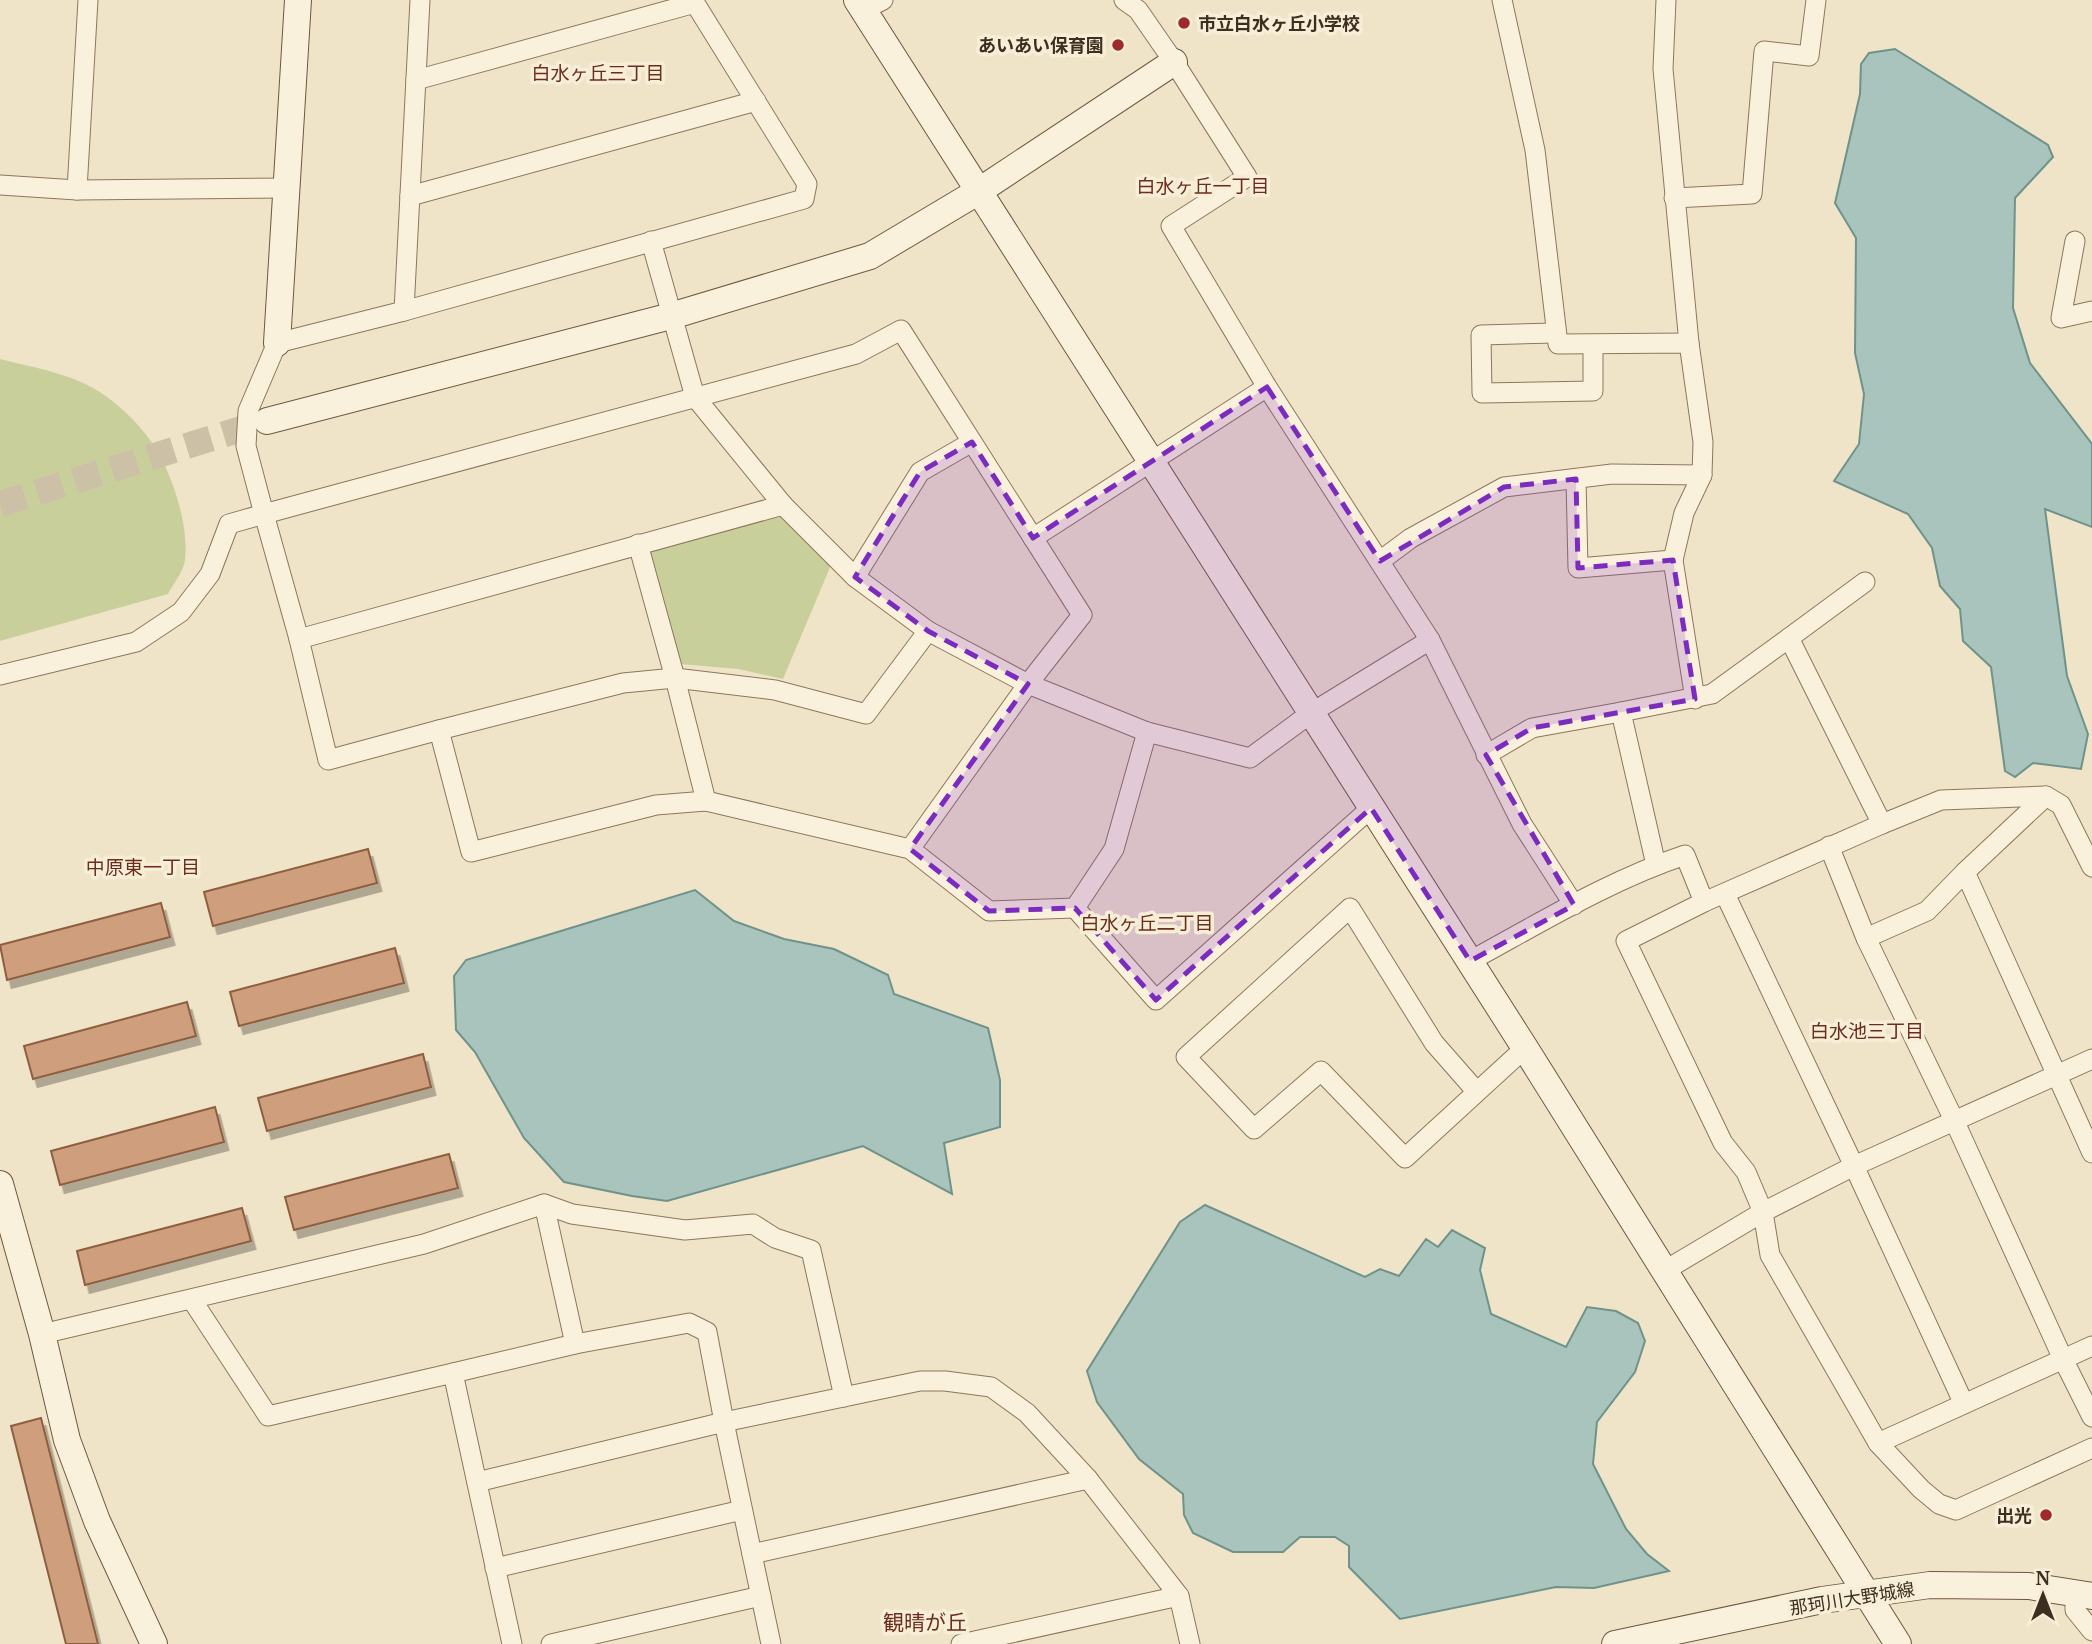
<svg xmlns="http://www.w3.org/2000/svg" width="2092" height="1644" font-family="'PT Serif','Noto Sans JP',serif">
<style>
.green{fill:#c9cf9b}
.water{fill:#a9c4bc;stroke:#6f938a;stroke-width:2}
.building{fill:#cf9f7d;stroke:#8d5f41;stroke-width:2;filter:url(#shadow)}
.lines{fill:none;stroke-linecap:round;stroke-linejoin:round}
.secondary-tunnel{stroke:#ccc0a6;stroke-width:26;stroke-dasharray:26 13;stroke-linecap:butt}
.street-casing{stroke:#8d765c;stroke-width:21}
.secondary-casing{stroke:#6f573f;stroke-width:28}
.street{stroke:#faf1dc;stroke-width:19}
.secondary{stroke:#faf1dc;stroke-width:26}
.marked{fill:#7b2cbf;fill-opacity:0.2;stroke:#7b2cbf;stroke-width:5;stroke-dasharray:14 9;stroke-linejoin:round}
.poi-dot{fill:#9e2a2b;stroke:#f7eed8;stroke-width:2.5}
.labels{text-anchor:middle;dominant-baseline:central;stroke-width:7;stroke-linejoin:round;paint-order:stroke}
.poi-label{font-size:18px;font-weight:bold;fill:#3d2e20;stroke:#f7eed8;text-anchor:end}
.street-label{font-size:18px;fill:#3d2e20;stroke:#f7eed8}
.neighbourhood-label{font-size:19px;fill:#6b2e1e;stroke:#f7eed8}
.quarter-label{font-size:21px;fill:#6b2e1e;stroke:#f7eed8}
</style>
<defs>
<filter id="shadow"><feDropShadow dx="4.5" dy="8" stdDeviation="0" flood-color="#0004"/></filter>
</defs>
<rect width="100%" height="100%" fill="#f0e4c8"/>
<g class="green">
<path d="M0,359C32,367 64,372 93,388C115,400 141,425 155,447C173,476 189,526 185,560C184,571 173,584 168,594L0,641Z"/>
<polygon points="781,516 831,565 783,679 738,669 680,664 650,550"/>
</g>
<g class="water">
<polygon points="1895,49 2048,145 2053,157 2015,198 2013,308 2030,363 2092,444 2092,527 2045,509 2067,676 2088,734 2081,769 2033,763 2015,777 2005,771 1991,667 1963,641 1960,609 1940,586 1932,548 1908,514 1834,481 1859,444 1864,394 1855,353 1856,238 1835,203 1860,94 1861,64 1869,53"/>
<polygon points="695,890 734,921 784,939 834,949 888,975 894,994 988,1028 1000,1080 1000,1127 944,1143 952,1194 863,1146 667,1201 632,1196 564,1182 524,1138 475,1052 456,1030 454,976 466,960"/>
<polygon points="1205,1205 1365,1277 1380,1269 1399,1276 1426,1239 1438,1247 1452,1230 1485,1248 1480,1270 1491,1314 1566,1347 1587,1307 1616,1311 1638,1323 1645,1341 1635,1372 1597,1422 1593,1464 1626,1529 1647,1554 1669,1571 1594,1588 1556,1587 1400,1619 1349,1567 1349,1546 1335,1537 1300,1537 1283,1552 1233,1552 1193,1533 1184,1515 1183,1494 1139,1459 1097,1402 1087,1371 1180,1222"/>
</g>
<g class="building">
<polygon points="368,849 377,883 213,926 204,892"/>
<polygon points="161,903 170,937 7,980 0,945"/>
<polygon points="395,948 404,983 239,1026 230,992"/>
<polygon points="187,1002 196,1036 33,1079 24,1046"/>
<polygon points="423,1054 431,1087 267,1131 258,1098"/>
<polygon points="215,1107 224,1142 60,1185 51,1151"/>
<polygon points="449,1154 458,1188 294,1230 285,1197"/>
<polygon points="242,1208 251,1241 85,1285 77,1251"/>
<polygon points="41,1418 98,1644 66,1644 11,1426"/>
</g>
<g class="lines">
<polyline class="secondary-tunnel" points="0,504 267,421"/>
<defs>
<g id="street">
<polyline points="88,0 77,190 288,188"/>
<polyline points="1124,0 1138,10 1174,62 1247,177 1171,226 1267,387 1430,640 1522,824 1574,905"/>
<polyline points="1502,0 1535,150 1558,344 1689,343 1703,442 1702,475 1684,513 1673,560 1695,699"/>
<polyline points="1666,0 1663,69 1689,343"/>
<polyline points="863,10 883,0"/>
<polyline points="416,80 695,3"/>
<polyline points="0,185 77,190"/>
<polyline points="410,196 756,101"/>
<polyline points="1674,198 1752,194 1764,51 1809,56 1816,0"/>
<polyline points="651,241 695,397 783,505"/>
<polyline points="2075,241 2061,318 2092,311"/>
<polyline points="404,311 804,199 807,184 693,0"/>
<polyline points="1555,333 1481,335 1482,393 1593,391 1593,345"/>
<polyline points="1576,479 1578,568 1673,560"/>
<polyline points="1033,538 1267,387"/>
<polyline points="638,544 675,678 706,801"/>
<polyline points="1380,561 1411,538 1504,487 1612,474 1702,475"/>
<polyline points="855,577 920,472 972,442"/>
<polyline points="928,631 866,714 775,690 675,678 623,683 439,730 471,852 656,805 706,801 910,849 989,911 1075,908 1156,1000 1371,808"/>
<polyline points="1789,638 1865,582"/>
<polyline points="299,639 783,505 855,577 928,631 1028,684 1147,732 1250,758 1311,713 1430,640"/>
<polyline points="0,675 136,642 181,612 210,574 229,524 264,514 246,446 248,411 277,343 404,311 420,0"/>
<polyline points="439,730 328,760 299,639 264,514 856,354 901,330 1082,615 1028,684 910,849"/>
<polyline points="1486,755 1532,728 1621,712"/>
<polyline points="2046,796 1941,800 1882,824 1704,902 1626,941 1723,1143 1746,1172 1763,1212 1770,1255 1878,1443 1921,1489 1939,1504 1956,1510 2092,1448"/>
<polyline points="1829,846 1866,938 1954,1120 2063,1359 2092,1417"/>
<polyline points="1656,865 1621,712 1712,694 1789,638 1882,824"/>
<polyline points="2092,867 2061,805 2046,796 1965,872 2092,1153"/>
<polyline points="1725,894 1854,1166 1964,1404"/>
<polyline points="1075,908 1114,849 1147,732"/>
<polyline points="1866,938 1927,911 1965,872"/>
<path d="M1470,961C1540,923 1610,880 1685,855L1704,902"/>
<polyline points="1477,1092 1434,1043 1350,908 1186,1057 1254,1129 1321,1071 1405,1158 1525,1048"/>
<polyline points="544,1204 572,1214 685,1230 753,1224 775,1238 811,1250 844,1397"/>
<polyline points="1664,1271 1763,1212 1854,1166 2092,1059"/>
<polyline points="192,1300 268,1416 453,1373"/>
<polyline points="42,1334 424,1244 544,1204 575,1344 689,1323 707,1332 724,1422 771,1644"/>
<polyline points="1878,1443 2092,1346"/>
<polyline points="477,1482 724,1422 920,1381 945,1381 991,1387 1027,1413 1088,1479"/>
<polyline points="752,1554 1088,1479 1179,1596"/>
<polyline points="495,1568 742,1510"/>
<polyline points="2075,1592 2075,1610 2092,1631"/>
<polyline points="512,1644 453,1373 575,1344"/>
<polyline points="551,1644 761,1596"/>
<polyline points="961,1644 1179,1596 1190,1644"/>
</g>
<g id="secondary">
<polyline points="857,0 1525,1048 1898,1644"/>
<polyline points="277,343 298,0"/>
<polyline points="267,421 671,316 870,256 979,191 1174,62"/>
<polyline points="0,1184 42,1334 67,1440 97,1521 154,1644"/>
<polyline points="1615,1644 1822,1600 1930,1585 2029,1586 2092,1596"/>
</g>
</defs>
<use href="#street" class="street-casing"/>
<use href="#secondary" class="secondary-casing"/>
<use href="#street" class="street"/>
<use href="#secondary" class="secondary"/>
</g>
<path class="marked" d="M1267,387L1380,561L1504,487L1576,479L1578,568L1673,560L1695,699L1532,728L1486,755L1574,905L1470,961L1371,808L1156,1000L1075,908L989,911L910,849L1028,684L928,631L855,577L920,472L972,442L1033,538Z"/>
<g class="poi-dot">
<circle cx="1184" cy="23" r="7"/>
<circle cx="1118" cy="45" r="7"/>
<circle cx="2046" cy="1515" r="7"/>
</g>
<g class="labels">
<g class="poi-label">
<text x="1198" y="23" text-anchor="start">市立白水ヶ丘小学校</text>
<text x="1104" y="45">あいあい保育園</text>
<text x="2032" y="1515">出光</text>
</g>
<g class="street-label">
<text transform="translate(1852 1598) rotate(-9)">那珂川大野城線</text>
</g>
<g class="neighbourhood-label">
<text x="598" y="72">白水ヶ丘三丁目</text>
<text x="1203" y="185">白水ヶ丘一丁目</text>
<text x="143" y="866">中原東一丁目</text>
<text x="1147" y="922">白水ヶ丘二丁目</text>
<text x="1867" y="1030">白水池三丁目</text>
</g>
<g class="quarter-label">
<text x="925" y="1622">観晴が丘</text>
</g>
</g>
<g transform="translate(2043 1595)" stroke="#f7eed8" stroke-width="5" paint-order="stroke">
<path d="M0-5L12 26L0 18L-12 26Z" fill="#3d2e20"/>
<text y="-10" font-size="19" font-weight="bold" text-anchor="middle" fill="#3d2e20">N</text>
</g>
</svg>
